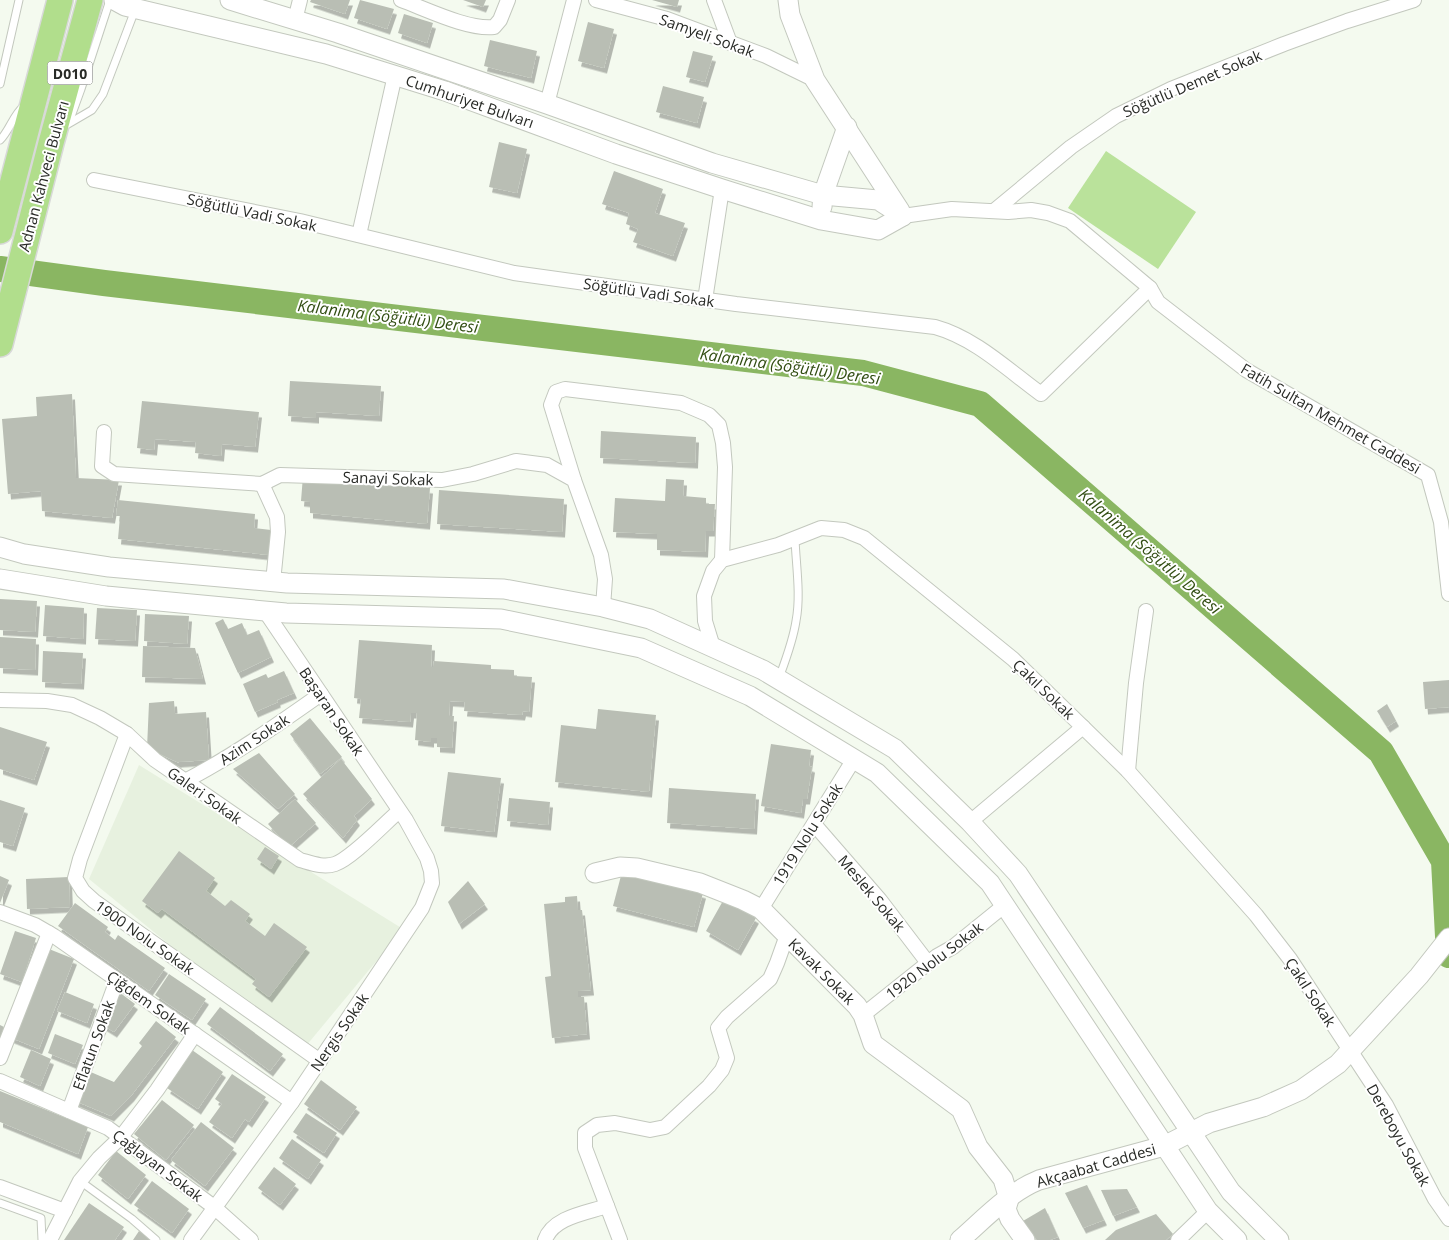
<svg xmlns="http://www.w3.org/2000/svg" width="1449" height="1240" font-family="'Open Sans',sans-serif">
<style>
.built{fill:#e7f1df}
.pitch{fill:#bae29b}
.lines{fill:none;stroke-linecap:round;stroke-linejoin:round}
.river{stroke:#8ab662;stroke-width:26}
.building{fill:#b9beb4;filter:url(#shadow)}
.lane-casing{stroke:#c3c8be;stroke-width:9}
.street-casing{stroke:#c3c8be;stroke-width:16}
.secondary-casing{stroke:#c3c8be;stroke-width:21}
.highway-casing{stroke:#d8d9d8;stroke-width:28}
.lane{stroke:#fff;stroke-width:7}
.street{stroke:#fff;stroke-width:14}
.secondary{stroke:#fff;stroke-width:19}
.highway{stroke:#b1de8c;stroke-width:25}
.labels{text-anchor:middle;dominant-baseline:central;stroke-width:4;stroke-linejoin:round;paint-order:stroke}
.shield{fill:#fff;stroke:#696b68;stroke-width:1}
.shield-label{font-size:14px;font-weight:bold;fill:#292b27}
.street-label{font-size:15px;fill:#292b27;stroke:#fff}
.water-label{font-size:16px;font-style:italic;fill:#314d12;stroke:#fff}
</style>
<defs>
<filter id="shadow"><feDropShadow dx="3" dy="5.5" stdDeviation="0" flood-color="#0004"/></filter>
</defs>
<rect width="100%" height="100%" fill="#f4faef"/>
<polygon class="built" points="139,765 403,929 301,1052 89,879"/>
<polygon class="pitch" points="1106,151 1196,212 1158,269 1068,208"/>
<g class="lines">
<polyline class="river" points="0,269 104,283 863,373 980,404 1381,752 1444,861 1449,955"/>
</g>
<g class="building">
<polygon points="311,0 350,0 345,14 310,2"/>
<polygon points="360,0 394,9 387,29 354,18"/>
<polygon points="463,0 486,0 483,7"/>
<polygon points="652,0 679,0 677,7"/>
<polygon points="404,14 433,23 427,43 398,33"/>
<polygon points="588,22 614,29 604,68 578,61"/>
<polygon points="490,40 537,51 531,78 484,66"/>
<polygon points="693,51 713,56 705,82 686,77"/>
<polygon points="663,86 704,97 697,123 656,112"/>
<polygon points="499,142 527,149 517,193 489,187"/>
<polygon points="614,171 663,189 655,213 685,223 673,256 633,242 638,229 626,224 629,213 602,204"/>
<polygon points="290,381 381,386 379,416 316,412 316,418 288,416"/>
<polygon points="72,394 76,478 119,480 112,518 42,511 41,491 8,494 2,419 37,416 36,397"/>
<polygon points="142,401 259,412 255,447 222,444 221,456 195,453 196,442 155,439 154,450 137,448"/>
<polygon points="601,431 696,437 695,463 600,458"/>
<polygon points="303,476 430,488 427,524 310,513 310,502 301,501"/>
<polygon points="666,479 684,480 683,496 706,498 706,504 715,504 713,531 706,531 705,552 657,550 657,534 613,532 615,498 665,501"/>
<polygon points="439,490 564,499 562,532 437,524"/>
<polygon points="118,500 255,514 254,528 271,530 269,555 118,539 120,516 116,516"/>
<polygon points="0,599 37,601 35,632 0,630"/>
<polygon points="45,605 84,608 83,639 43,636"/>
<polygon points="97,608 137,610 135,641 95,639"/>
<polygon points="145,614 189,616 187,644 144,641"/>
<polygon points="223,619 228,629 242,623 247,635 259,630 271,657 238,673 215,623"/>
<polygon points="0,637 36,639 35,670 0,668"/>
<polygon points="359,640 432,645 431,667 433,667 434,661 491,665 491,669 514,670 514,676 532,677 529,712 523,711 522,715 464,711 465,702 450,701 449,716 454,716 452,748 437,747 437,738 431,738 431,742 415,740 417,713 411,713 410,722 359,718 361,699 354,698"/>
<polygon points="143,646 195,648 203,679 142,677"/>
<polygon points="43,651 83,653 81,684 42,682"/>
<polygon points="284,671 294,693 277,700 278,702 255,712 243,684 266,674 268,678"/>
<polygon points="1449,680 1449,707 1425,709 1423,682"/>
<polygon points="174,701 175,714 206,712 209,760 178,762 179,763 147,748 149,703"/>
<polygon points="1387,704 1396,721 1387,727 1377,711"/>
<polygon points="598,709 656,715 649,792 555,782 561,725 596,729"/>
<polygon points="310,718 342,757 320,774 290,734"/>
<polygon points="0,727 47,742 34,780 0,769"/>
<polygon points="771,744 811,750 809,766 812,767 807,799 803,799 801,813 761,806"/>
<polygon points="259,753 295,794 278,809 233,769"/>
<polygon points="341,759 372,799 354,816 357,820 343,838 303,794"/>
<polygon points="448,772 501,778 494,832 441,826"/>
<polygon points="669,788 756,794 754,829 667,823"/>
<polygon points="509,798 550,802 548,825 507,821"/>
<polygon points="295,799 316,823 289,847 268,824"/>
<polygon points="0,800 25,808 13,846 0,842"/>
<polygon points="265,847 279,856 271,869 257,859"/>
<polygon points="179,851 215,878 206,891 225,906 231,900 250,914 245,921 265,936 274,923 307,947 269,997 252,984 256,979 162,909 158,913 142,901"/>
<polygon points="622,872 703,893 694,927 613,906"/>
<polygon points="0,876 9,880 0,903"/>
<polygon points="69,877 70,907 27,909 26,879"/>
<polygon points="468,881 485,904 459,924 448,902"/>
<polygon points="577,896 578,910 582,910 591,990 578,991 578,997 584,997 587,1034 552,1038 545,977 551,976 544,904 565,902 565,897"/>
<polygon points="724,899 756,918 738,950 706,931"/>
<polygon points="75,903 108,927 105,932 115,940 118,935 165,968 149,991 58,926"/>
<polygon points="15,931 36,938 22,982 0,974"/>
<polygon points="44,947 74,959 39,1049 9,1037"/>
<polygon points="169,974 206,999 192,1020 155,995"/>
<polygon points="65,992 94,1004 87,1023 57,1011"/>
<polygon points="119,992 135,1004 114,1032 101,1024"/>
<polygon points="220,1007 283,1054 270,1071 207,1024"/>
<polygon points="156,1021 176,1037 131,1096 111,1116 73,1100 86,1070 114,1082 142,1046 139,1043"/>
<polygon points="0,1025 4,1027 0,1038"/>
<polygon points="55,1034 83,1045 75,1064 48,1053"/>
<polygon points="31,1050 51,1059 40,1086 20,1077"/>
<polygon points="192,1050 223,1072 198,1109 167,1088"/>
<polygon points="232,1074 266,1097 249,1122 245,1119 232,1138 209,1122 222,1104 215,1099"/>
<polygon points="321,1080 357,1107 340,1130 304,1104"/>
<polygon points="0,1091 88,1127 78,1154 0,1122"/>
<polygon points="162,1100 194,1125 166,1160 134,1134"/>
<polygon points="306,1113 337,1133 324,1153 293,1132"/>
<polygon points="201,1122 234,1148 205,1186 171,1160"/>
<polygon points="292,1139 321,1160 308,1179 279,1158"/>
<polygon points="116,1151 146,1175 128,1199 98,1175"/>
<polygon points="274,1167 296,1184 280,1205 258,1188"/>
<polygon points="152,1181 189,1209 172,1233 134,1205"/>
<polygon points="1087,1185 1104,1220 1083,1228 1065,1193"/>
<polygon points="1127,1189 1137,1207 1113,1216 1101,1190"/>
<polygon points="89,1203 124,1227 115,1240 64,1240"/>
<polygon points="1045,1208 1058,1237 1050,1240 1037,1240 1023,1221"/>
<polygon points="1156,1214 1173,1234 1166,1240 1105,1240 1116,1230"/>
<polygon points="139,1231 153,1240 133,1240"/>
</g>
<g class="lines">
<defs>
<g id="lane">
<polyline points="0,84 19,0"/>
<polyline points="69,122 81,89 110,0"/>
<polyline points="68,124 92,110 103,94 135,10"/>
<path d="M0,140C10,130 13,115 24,106"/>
<path d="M779,678C786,659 793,641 796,621C801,595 796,565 795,539"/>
<polyline points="80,1181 132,1219 156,1240"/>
<polyline points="0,1203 41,1218 42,1240"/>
</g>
<g id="street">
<path d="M401,0C426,9 468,30 494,27L500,20L508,0"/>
<polyline points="596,0 667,19 766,56 815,80"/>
<polyline points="714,0 730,43"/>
<polyline points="295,20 300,0"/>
<polyline points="547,104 574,0"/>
<path d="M94,180L300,221L514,273L736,304L935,327C975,338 1008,370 1041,394L1150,288"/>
<polyline points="994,211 1071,147 1116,116 1171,89 1284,44 1347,21 1414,0"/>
<polyline points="903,216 952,209 1008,212 1031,210 1048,213 1070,221 1150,288 1158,302 1246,370 1428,475 1441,522 1449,594"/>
<polyline points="359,235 395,75"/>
<polyline points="705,300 722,189"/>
<polyline points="104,432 102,466 114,474 262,484 280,475 442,480 473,474 516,461 547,465 574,480 601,555 605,579 603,607"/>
<polyline points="574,480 551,405 556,392 565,389 681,403 709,415 719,425 723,443 725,467 722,560"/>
<polyline points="262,484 277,517 278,532 273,582"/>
<polyline points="713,647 705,621 704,596 713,571 722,560 778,545 821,528 844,530 864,538 1013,659 1128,771 1256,915 1290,959 1386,1105 1435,1199 1449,1219"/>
<path d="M0,700L47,701L72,705L100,718L127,734L155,760L300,860C311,863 323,868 335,864C352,858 384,824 399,811"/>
<polyline points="127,734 80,859 75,878 83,891 94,901 320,1061"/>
<polyline points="1128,771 1136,683 1146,611"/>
<path d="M185,781C233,756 277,725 321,694"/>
<polyline points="970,822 1083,727"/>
<polyline points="814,824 880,900 928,963"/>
<polyline points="761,909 854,759"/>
<polyline points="0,912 35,925 54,936 292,1102"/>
<polyline points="863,1015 937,956 953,947 1005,905"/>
<polyline points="0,1058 49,933"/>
<polyline points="0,1081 108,1128 214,1207 251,1240"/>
<polyline points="69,1111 117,980"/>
<polyline points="0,1187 65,1211"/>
<polyline points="50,1240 80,1181 99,1158 121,1137 157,1090 195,1034"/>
<polyline points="191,1240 292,1102 422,908 432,883 431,871 427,858 406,820 265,611"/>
<path d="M545,1240C553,1217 586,1213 607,1206"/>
<polyline points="620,1240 585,1148 585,1133 597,1125 615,1123 650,1130 665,1127 709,1086 722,1070 727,1058 718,1028 727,1017 770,979 777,963 787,935"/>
<polyline points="1178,1240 1208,1211"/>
</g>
<g id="secondary">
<polyline points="114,0 125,6 326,54 445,91 616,154 722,189 821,220 878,230 903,216"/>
<polyline points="230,0 338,33 547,104 712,163 823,195 878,200 903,216"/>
<polyline points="788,0 790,15 815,80 900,211"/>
<polyline points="822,207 823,195 847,127"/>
<polyline points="0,547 24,554 109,567 287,583 504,589 603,607 650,619 763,670 895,749 970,822 1018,874 1231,1192 1279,1240"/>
<polyline points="0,579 106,596 286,613 501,619 641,648 750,696 877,773 990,883 1208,1211 1237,1240"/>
<polyline points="595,873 620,867 637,868 700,883 743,900 761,909 857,1006 863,1015 873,1044 961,1109 978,1147 1003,1179 1009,1199 1006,1209 1010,1219 1025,1240"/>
<path d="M960,1240C984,1219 1009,1192 1039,1180L1164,1146L1209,1123L1263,1107L1301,1090L1338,1064L1419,976L1449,938"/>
</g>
<g id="highway">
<polyline points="0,231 60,0"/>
<polyline points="0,344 51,143 90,0"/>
</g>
</defs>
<use href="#lane" class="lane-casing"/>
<use href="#street" class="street-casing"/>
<use href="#secondary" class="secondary-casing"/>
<use href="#highway" class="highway-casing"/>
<use href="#lane" class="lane"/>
<use href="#street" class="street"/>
<use href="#secondary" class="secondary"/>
<use href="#highway" class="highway"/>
</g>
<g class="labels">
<rect class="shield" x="47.5" y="61.5" width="45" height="23" rx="4"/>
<g class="shield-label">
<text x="70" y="73">D010</text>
</g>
<g class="street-label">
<text transform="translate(707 35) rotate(20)">Samyeli Sokak</text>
<text transform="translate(1192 83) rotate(-23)">Söğütlü Demet Sokak</text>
<text transform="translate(470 101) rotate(19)">Cumhuriyet Bulvarı</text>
<text transform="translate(43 176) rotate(-75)">Adnan Kahveci Bulvarı</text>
<text transform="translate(252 212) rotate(12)">Söğütlü Vadi Sokak</text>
<text transform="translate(649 292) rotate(8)">Söğütlü Vadi Sokak</text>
<text transform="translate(1331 418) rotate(30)">Fatih Sultan Mehmet Caddesi</text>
<text transform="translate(388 478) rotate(2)">Sanayi Sokak</text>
<text transform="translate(1044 689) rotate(44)">Çakıl Sokak</text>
<text transform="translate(332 711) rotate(56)">Başaran Sokak</text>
<text transform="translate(254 739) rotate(-33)">Azim Sokak</text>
<text transform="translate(205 795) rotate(35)">Galeri Sokak</text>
<text transform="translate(807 834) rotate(-58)">1919 Nolu Sokak</text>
<text transform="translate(872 893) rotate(50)">Meslek Sokak</text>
<text transform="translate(145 937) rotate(35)">1900 Nolu Sokak</text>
<text transform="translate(934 960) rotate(-37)">1920 Nolu Sokak</text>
<text transform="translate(822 971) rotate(45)">Kavak Sokak</text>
<text transform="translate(1311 992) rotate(57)">Çakıl Sokak</text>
<text transform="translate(149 1002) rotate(35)">Çiğdem Sokak</text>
<text transform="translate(339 1032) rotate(-56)">Nergis Sokak</text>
<text transform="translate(93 1045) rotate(-70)">Eflatun Sokak</text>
<text transform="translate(1399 1135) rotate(61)">Dereboyu Sokak</text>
<text transform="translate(158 1165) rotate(37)">Çağlayan Sokak</text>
<text transform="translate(1096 1165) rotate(-16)">Akçaabat Caddesi</text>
</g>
<g class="water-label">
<text transform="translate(388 316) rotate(7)">Kalanima (Söğütlü) Deresi</text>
<text transform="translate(790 366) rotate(8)">Kalanima (Söğütlü) Deresi</text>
<text transform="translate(1150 551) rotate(41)">Kalanima (Söğütlü) Deresi</text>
</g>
</g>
</svg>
